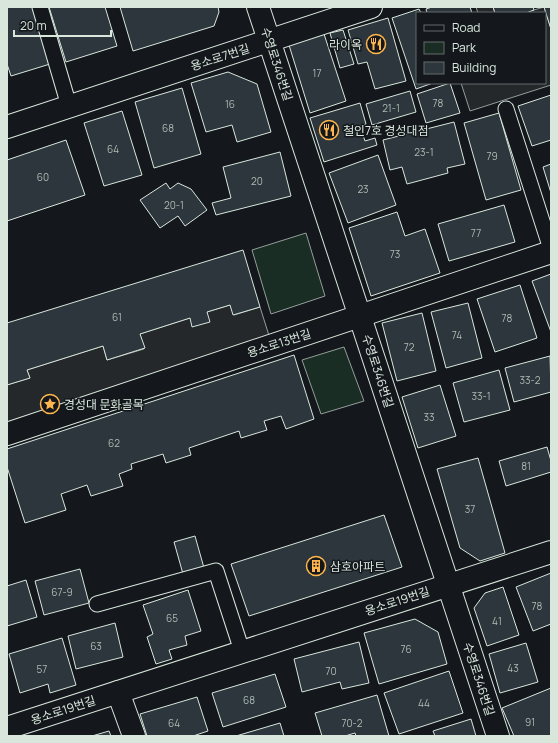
<svg xmlns="http://www.w3.org/2000/svg" width="558" height="743" font-family="Manrope,'Noto Sans KR',sans-serif">
<style>
.green{fill:#1a2d24;stroke:#939e99}
.parking{fill:#24282b;stroke:#939e99}
.building{fill:#2c363c;stroke:#d8e6dc}
.lines{fill:none;stroke-linecap:round;stroke-linejoin:round}
.service-casing{stroke:#d8e6dc;stroke-width:17}
.minor-casing{stroke:#d8e6dc;stroke-width:24}
.service{stroke:#14181c;stroke-width:15}
.minor{stroke:#14181c;stroke-width:22}
.labels{text-anchor:middle;dominant-baseline:central;stroke-width:3;stroke-linejoin:round;paint-order:stroke}
.number-label{font-size:10px;fill:#adbab4}
.poi-label{font-size:12px;fill:#d8e6dc;stroke:#14181c;text-anchor:start}
.street-label{font-size:12px;fill:#d8e6dc;stroke:#14181c}
</style>
<rect width="100%" height="100%" fill="#14181c"/>
<g class="green">
<polygon points="306,233 325,296 271,314 252,250"/>
<polygon points="344,347 364,401 321,414 302,360"/>
</g>
<g class="parking">
<polygon points="476,7 493,7 495,13 478,13"/>
<polygon points="544,7 551,29 551,85 470,111 461,83 545,83 545,13 524,13"/>
<polygon points="230,305 234,315 260,307 272,345 7,434 7,385 30,378 27,370 103,346 107,360 144,349 140,334 190,318 193,326 207,312"/>
</g>
<g class="building">
<polygon points="7,7 32,7 50,64 11,76 7,64"/>
<polygon points="49,7 105,7 117,46 66,62"/>
<polygon points="120,7 218,7 219,12 214,26 133,51"/>
<polygon points="432,7 470,7 472,13 427,13 426,9"/>
<polygon points="493,7 533,7 534,10 526,13 495,13"/>
<polygon points="544,7 551,7 551,29"/>
<polygon points="419,9 421,13 417,13 417,83 433,83 416,89 392,18"/>
<polygon points="388,18 406,81 375,89 367,62 358,64 348,30"/>
<polygon points="343,30 354,64 340,68 330,33"/>
<polygon points="324,34 346,101 310,113 289,45"/>
<polygon points="228,72 257,84 271,132 237,142 232,125 206,132 191,83"/>
<polygon points="450,83 460,113 426,123 417,94"/>
<polygon points="182,88 201,154 154,168 135,102"/>
<polygon points="410,91 416,112 372,125 366,104"/>
<polygon points="551,95 551,140 532,146 518,106"/>
<polygon points="360,103 366,124 360,126 365,141 375,138 377,145 324,162 310,118"/>
<polygon points="122,111 142,175 104,186 84,123"/>
<polygon points="499,113 521,190 486,200 464,123"/>
<polygon points="454,122 465,164 447,168 448,173 407,184 402,167 390,170 383,140"/>
<polygon points="66,140 85,195 7,221 7,160"/>
<polygon points="280,152 291,196 216,215 212,203 231,198 223,167"/>
<polygon points="378,155 396,205 348,223 329,173"/>
<polygon points="551,164 551,193 543,167"/>
<polygon points="166,183 170,189 178,183 191,189 207,210 185,226 178,216 160,228 140,200"/>
<polygon points="504,205 515,242 449,261 438,224"/>
<polygon points="397,212 405,236 425,229 440,273 371,296 349,228"/>
<polygon points="243,250 260,307 233,315 230,305 207,312 210,322 192,327 190,318 140,334 145,348 107,360 103,346 27,370 30,378 7,385 7,323"/>
<polygon points="551,274 551,332 532,281"/>
<polygon points="520,285 537,338 495,352 477,299"/>
<polygon points="468,303 482,358 446,368 431,312"/>
<polygon points="422,313 436,371 397,381 382,323"/>
<polygon points="294,355 314,419 286,429 281,416 264,421 267,430 241,438 239,431 189,448 191,455 166,463 163,454 131,464 132,469 119,474 123,486 91,496 87,485 61,494 66,510 25,523 7,467 7,449"/>
<polygon points="550,356 551,392 514,402 505,368"/>
<polygon points="499,370 510,410 464,422 453,383"/>
<polygon points="440,385 456,436 418,448 402,397"/>
<polygon points="547,447 551,461 551,472 506,486 499,461"/>
<polygon points="478,458 505,553 480,561 460,548 437,469"/>
<polygon points="384,515 402,567 249,616 231,564"/>
<polygon points="195,536 204,568 183,574 174,542"/>
<polygon points="80,569 89,603 44,615 35,581"/>
<polygon points="551,573 551,624 533,631 516,587"/>
<polygon points="26,580 37,617 7,626 7,586"/>
<polygon points="503,587 519,635 487,646 474,608 485,593"/>
<polygon points="188,590 201,631 185,636 187,645 169,650 172,659 156,664 147,637 153,634 143,605"/>
<polygon points="415,619 438,632 447,664 379,684 364,633"/>
<polygon points="115,623 123,657 76,669 68,636"/>
<polygon points="62,638 76,685 50,693 48,684 20,693 9,654"/>
<polygon points="359,642 369,683 342,689 340,682 302,692 294,659"/>
<polygon points="526,643 538,682 500,693 489,654"/>
<polygon points="449,671 463,713 399,734 384,693"/>
<polygon points="275,674 286,707 223,727 212,693"/>
<polygon points="551,688 551,736 514,736 502,708"/>
<polygon points="377,695 389,736 356,736 355,733 345,736 322,736 315,713"/>
<polygon points="197,697 208,731 193,736 147,736 140,714"/>
<polygon points="471,719 476,736 435,736 433,731"/>
<polygon points="280,723 284,736 236,736"/>
<polygon points="109,731 111,736 92,736"/>
</g>
<g class="lines">
<defs>
<g id="service">
<polyline points="40,7 69,106"/>
<polyline points="506,109 551,249"/>
<polyline points="97,604 216,571 242,651"/>
</g>
<g id="minor">
<polyline points="258,7 498,736"/>
<polyline points="7,127 371,7"/>
<polyline points="7,434 551,252"/>
<polyline points="118,692 134,736"/>
<polyline points="7,728 551,552"/>
</g>
</defs>
<use href="#service" class="service-casing"/>
<use href="#minor" class="minor-casing"/>
<use href="#service" class="service"/>
<use href="#minor" class="minor"/>
</g>
<defs>
<symbol id="restaurant-ring" viewBox="-11 -11 22 22"><circle r="9.5" fill="#14181c" stroke="#ffb74d" stroke-width="1.5"/><path d="M-5-6h1v4h1v-4h1v4h1v-4h1v5L-1.5 .5V6h-2V.5L-5-1ZM5-6V6H3V1.5H1.5Q1.5-4 5-6Z" fill="#ffb74d"/></symbol>
<symbol id="sight-ring" viewBox="-11 -11 22 22"><circle r="9.5" fill="#14181c" stroke="#ffb74d" stroke-width="1.5"/><path d="M0-6L1.8-2.2L6-1.7L2.9 1.2L3.7 5.4L0 3.3L-3.7 5.4L-2.9 1.2L-6-1.7L-1.8-2.2Z" fill="#ffb74d"/></symbol>
<symbol id="building-ring" viewBox="-11 -11 22 22"><circle r="9.5" fill="#14181c" stroke="#ffb74d" stroke-width="1.5"/><path d="M-4-6H4V6H1V3H-1V6H-4ZM-2.5-4.3h1.7v1.8h-1.7ZM.8-4.3h1.7v1.8H.8ZM-2.5-1h1.7V.8h-1.7ZM.8-1h1.7V.8H.8Z" fill="#ffb74d"/></symbol>
</defs>
<g fill-rule="evenodd">
<use href="#restaurant-ring" x="365" y="33" width="22" height="22"/>
<use href="#restaurant-ring" x="318" y="119" width="22" height="22"/>
<use href="#sight-ring" x="39" y="393" width="22" height="22"/>
<use href="#building-ring" x="305" y="555" width="22" height="22"/>
</g>
<g class="labels">
<g class="number-label">
<text x="317" y="73">17</text>
<text x="438" y="103">78</text>
<text x="230" y="104">16</text>
<text x="391" y="108">21-1</text>
<text x="168" y="128">68</text>
<text x="113" y="149">64</text>
<text x="424" y="152">23-1</text>
<text x="492" y="156">79</text>
<text x="43" y="177">60</text>
<text x="257" y="181">20</text>
<text x="363" y="189">23</text>
<text x="174" y="205">20-1</text>
<text x="476" y="233">77</text>
<text x="395" y="254">73</text>
<text x="117" y="317">61</text>
<text x="507" y="318">78</text>
<text x="457" y="335">74</text>
<text x="409" y="347">72</text>
<text x="530" y="380">33-2</text>
<text x="481" y="396">33-1</text>
<text x="429" y="417">33</text>
<text x="114" y="443">62</text>
<text x="526" y="466">81</text>
<text x="470" y="509">37</text>
<text x="62" y="592">67-9</text>
<text x="537" y="606">78</text>
<text x="172" y="618">65</text>
<text x="497" y="621">41</text>
<text x="96" y="646">63</text>
<text x="406" y="649">76</text>
<text x="513" y="668">43</text>
<text x="42" y="669">57</text>
<text x="331" y="671">70</text>
<text x="249" y="700">68</text>
<text x="424" y="703">44</text>
<text x="530" y="722">91</text>
<text x="174" y="723">64</text>
<text x="352" y="723">70-2</text>
</g>
<g class="poi-label">
<text x="362" y="44" text-anchor="end">라이옥</text>
<text x="343" y="130">철인7호 경성대점</text>
<text x="64" y="404">경성대 문화골목</text>
<text x="330" y="566">삼호아파트</text>
</g>
<g class="street-label">
<text transform="translate(220 57) rotate(-18)">용소로7번길</text>
<text transform="translate(277 64) rotate(72)">수영로346번길</text>
<text transform="translate(279 343) rotate(-18)">용소로13번길</text>
<text transform="translate(378 371) rotate(72)">수영로346번길</text>
<text transform="translate(397 601) rotate(-18)">용소로19번길</text>
<text transform="translate(479 679) rotate(72)">수영로346번길</text>
<text transform="translate(63 710) rotate(-18)">용소로19번길</text>
</g>
</g>
<rect width="558" height="743" fill="none" stroke="#d8e6dc" stroke-width="16"/>
<rect x="416" y="12" width="130" height="72" fill="#14181c" stroke="#626a69"/>
<rect x="424" y="25" width="20" height="6" fill="#14181c" stroke="#626a69"/>
<text x="452" y="32" font-size="12" fill="#d8e6dc">Road</text>
<rect x="424" y="42" width="20" height="12" fill="#1a2d24" stroke="#626a69"/>
<text x="452" y="52" font-size="12" fill="#d8e6dc">Park</text>
<rect x="424" y="62" width="20" height="12" fill="#2c363c" stroke="#626a69"/>
<text x="452" y="72" font-size="12" fill="#d8e6dc">Building</text>
<path d="M14 30v6h97v-6" fill="none" stroke="#d8e6dc" stroke-width="2"/>
<text x="20" y="30" font-size="12" fill="#d8e6dc" stroke="#14181c" stroke-width="3" paint-order="stroke">20 m</text>
</svg>
